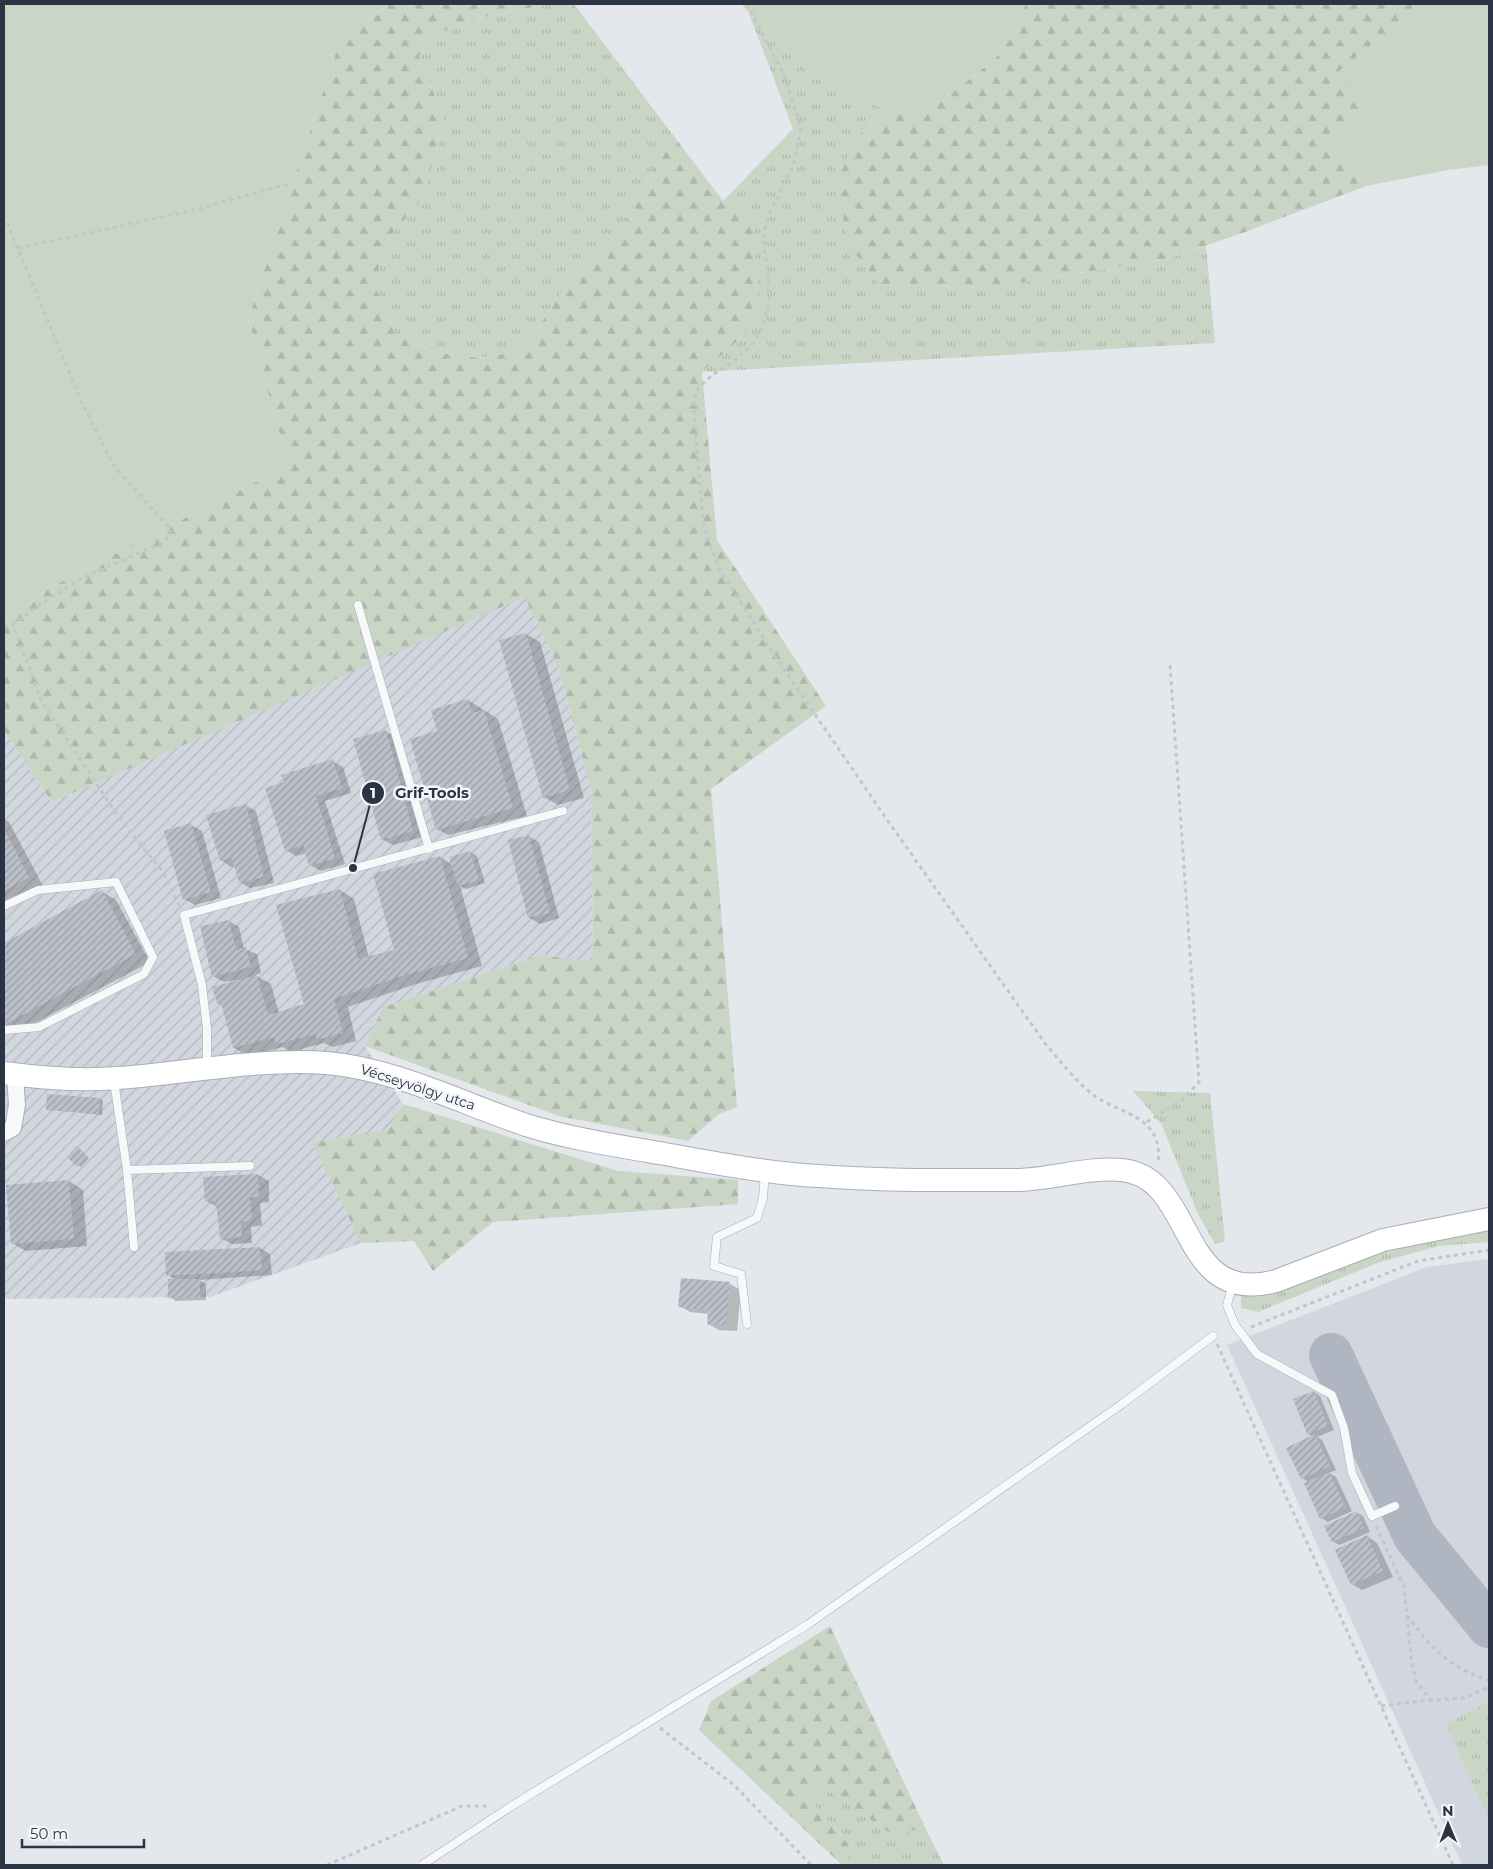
<svg xmlns="http://www.w3.org/2000/svg" width="1493" height="1869" font-family="Montserrat,sans-serif">
<style>
.built{fill:#d2d6de}
.industrial{fill:url(#industrial-furrows)}
.grass{fill:url(#grass-tufts)}
.forest{fill:url(#forest-firs)}
.garden{fill:#c9d6c5}
.shadow{fill:#0003}
.lines{fill:none;stroke-linecap:round;stroke-linejoin:round}
.taxiway{stroke:#b0b6c1;stroke-width:44}
.building{fill:url(#building-hatch)}
.service-casing{stroke:#a9aeb7;stroke-width:9}
.minor-casing{stroke:#a9aeb7;stroke-width:18}
.secondary-casing{stroke:#a9aeb7;stroke-width:24}
.path{stroke:#c2c5cb;stroke-width:3;stroke-dasharray:4 4;stroke-linecap:butt}
.service{stroke:#f7f8fa;stroke-width:8}
.minor{stroke:#f7f8fa;stroke-width:16}
.secondary{stroke:#fff;stroke-width:22}
.labels{text-anchor:middle;dominant-baseline:central;stroke-width:5;stroke-linejoin:round;paint-order:stroke}
.street-label{font-size:14px;fill:#2b3445;stroke:#f4f6f9}
.leader{fill:none;stroke:#2b3445;stroke-width:2}
.callout-dot{fill:#2b3445;stroke:#f4f6f9;stroke-width:2}
.mark-label{font-size:15px;text-anchor:middle;font-weight:bold;fill:#fff}
.callout-label{font-size:15px;text-anchor:middle;font-weight:bold;fill:#2b3445;stroke:#f4f6f9;stroke-width:5;stroke-linejoin:round;paint-order:stroke}
</style>
<defs>
<pattern id="industrial-furrows" width="10" height="10" patternUnits="userSpaceOnUse" patternTransform="scale(1.25)"><rect width="10" height="10" fill="#d2d6de"/><path d="M-1 1l2-2M0 10L10 0M9 11l2-2" fill="none" stroke="#b4b8c0"/></pattern>
<pattern id="grass-tufts" width="24" height="20" patternUnits="userSpaceOnUse" patternTransform="scale(1.25)"><rect width="24" height="20" fill="#c9d6c5"/><path d="M3 7l-1-3M5 7V3M7 7l1-3M15 17l-1-3M17 17v-4M19 17l1-3" fill="none" stroke="#adb8ab"/></pattern>
<pattern id="forest-firs" width="22" height="20" patternUnits="userSpaceOnUse" patternTransform="scale(1.25)"><rect width="22" height="20" fill="#c9d6c5"/><path d="M5 1l3.5 6h-7zM16 11l3.5 6h-7z" fill="#adb8ab"/></pattern>
<pattern id="building-hatch" width="6" height="6" patternUnits="userSpaceOnUse" patternTransform="scale(1.25)"><rect width="6" height="6" fill="#bbc0ca"/><path d="M-1 1l2-2M0 6l6-6M5 7l2-2" fill="none" stroke="#989da6"/></pattern>
</defs>
<rect width="100%" height="100%" fill="#e4e7ec"/>
<polygon class="built" points="1489,1259 1489,1865 1462,1865 1227,1345 1427,1267"/>
<polygon class="industrial" points="525,596 560,672 591,789 593,962 541,955 383,1007 365,1046 403,1104 388,1129 314,1143 361,1243 210,1297 4,1299 4,731 52,802"/>
<g class="grass">
<polygon points="548,4 574,4 676,139 657,162 618,234 596,253 554,301 531,341 517,352 478,358 434,352 394,332 374,283 390,236 420,202 433,163 444,119 419,56 436,34 471,20"/>
<polygon points="748,11 812,76 889,111 858,135 879,284 987,288 1167,259 1206,246 1215,343 702,372 742,337 752,215 723,201 793,129"/>
<polygon points="1133,1091 1210,1093 1225,1241 1215,1244 1198,1214 1161,1123"/>
<polygon points="1489,1228 1489,1242 1439,1246 1380,1262 1258,1312 1241,1308 1241,1295 1269,1293 1363,1255"/>
<polygon points="1489,1702 1489,1820 1446,1724"/>
<polygon points="815,1781 897,1837 924,1825 944,1865 842,1865 854,1850 808,1798"/>
</g>
<g class="forest">
<polygon points="390,4 548,4 471,20 436,34 419,56 444,119 433,163 420,202 390,236 374,283 394,332 433,352 478,358 517,352 531,341 554,301 596,253 618,234 657,162 676,139 723,201 752,215 761,310 742,337 702,372 717,540 826,706 711,789 737,1107 719,1114 688,1141 559,1116 365,1046 383,1007 541,955 593,962 591,789 560,672 525,597 52,802 4,731 4,619 16,617 49,588 288,465 248,319 343,31 377,15"/>
<polygon points="1026,4 1415,4 1398,23 1368,101 1327,146 1366,186 1248,231 1167,259 987,288 879,284 847,243 838,179 858,135 889,111 930,110 996,58"/>
<polygon points="403,1104 618,1171 738,1180 738,1204 493,1222 433,1271 414,1241 361,1243 313,1143 388,1129"/>
<polygon points="830,1626 924,1825 897,1838 815,1781 808,1798 854,1850 842,1865 699,1730 711,1701"/>
</g>
<g class="garden">
<polygon points="4,4 390,4 377,15 343,31 248,319 288,465 49,588 16,617 4,619"/>
<polygon points="741,4 1026,4 996,58 930,110 889,111 812,76"/>
<polygon points="1415,4 1489,4 1489,165 1448,170 1366,186 1327,146 1368,101 1339,71 1398,23"/>
</g>
<g class="shadow">
<polygon points="526,634 540,642 584,798 558,805 544,797"/>
<polygon points="468,700 498,719 527,816 448,835 437,829 437,732"/>
<polygon points="385,731 396,737 423,837 393,845 382,839"/>
<polygon points="332,761 343,767 351,793 325,801 345,864 321,871 310,865 307,853 296,856 286,850"/>
<polygon points="245,805 256,811 274,883 250,888 240,882 235,866 231,867 221,860"/>
<polygon points="4,819 9,822 43,886 4,906"/>
<polygon points="191,825 202,831 221,898 195,905 184,899"/>
<polygon points="528,836 539,842 559,918 540,924 530,918"/>
<polygon points="470,852 477,856 485,883 466,889 460,886 482,966 416,984 348,1007 356,1041 333,1047 324,1043 291,1052 283,1047 248,1056 234,1048 223,1006 218,1003 235,982 234,980 224,982 213,976 229,921 239,927 244,949 257,954 261,973 255,975 271,984 279,1013 306,1005 340,890 354,899 369,958 396,951 440,857 453,865"/>
<polygon points="102,892 116,900 150,962 18,1032 4,1024 4,944"/>
<polygon points="100,1099 103,1101 102,1115 47,1109"/>
<polygon points="80,1149 89,1158 81,1167 68,1157"/>
<polygon points="258,1175 269,1181 269,1202 260,1203 262,1225 251,1227 252,1243 232,1244 221,1238 217,1207 207,1201 205,1178"/>
<polygon points="69,1181 83,1190 87,1246 26,1251 12,1243"/>
<polygon points="260,1248 270,1254 272,1275 199,1280 206,1284 206,1300 176,1301 170,1297 177,1280 168,1275"/>
<polygon points="682,1279 730,1284 741,1290 737,1331 719,1330 708,1324 709,1314 690,1312 680,1306"/>
<polygon points="1314,1392 1320,1396 1334,1430 1317,1437 1322,1440 1336,1470 1329,1473 1336,1477 1352,1511 1328,1522 1321,1518 1309,1482 1302,1478 1314,1437 1308,1434"/>
<polygon points="1357,1513 1363,1516 1370,1532 1339,1545 1333,1541"/>
<polygon points="1367,1536 1377,1543 1393,1577 1362,1590 1352,1584"/>
</g>
<g class="lines">
<polyline class="taxiway" points="1331,1355 1415,1536 1489,1626"/>
</g>
<g class="building">
<polygon points="526,633 570,790 543,798 499,640"/>
<polygon points="468,699 472,713 484,710 513,808 436,830 410,739 437,731 431,710"/>
<polygon points="386,730 413,831 381,840 353,739"/>
<polygon points="333,759 342,788 316,796 335,858 309,866 303,845 285,851 265,788 284,782 281,775"/>
<polygon points="246,804 264,877 239,883 232,858 220,861 206,815"/>
<polygon points="191,823 211,892 183,900 164,831"/>
<polygon points="4,829 29,877 4,891"/>
<polygon points="529,835 550,913 528,918 508,840"/>
<polygon points="470,851 479,880 458,886 449,857"/>
<polygon points="440,856 468,958 401,976 334,999 343,1033 317,1040 316,1034 276,1044 274,1037 233,1048 221,1003 217,1004 212,987 257,975 268,1015 304,1004 276,905 340,889 358,959 394,950 373,874"/>
<polygon points="102,890 136,954 4,1025 4,943"/>
<polygon points="229,920 236,950 246,947 251,967 212,977 200,926"/>
<polygon points="47,1094 100,1098 99,1114 46,1110"/>
<polygon points="77,1146 87,1156 77,1167 67,1157"/>
<polygon points="258,1174 259,1196 250,1198 252,1220 241,1222 242,1237 220,1239 216,1201 205,1202 203,1177"/>
<polygon points="69,1180 74,1239 11,1244 6,1185"/>
<polygon points="260,1247 262,1270 166,1276 165,1252"/>
<polygon points="681,1278 730,1282 726,1326 707,1324 708,1310 678,1307"/>
<polygon points="168,1279 200,1279 200,1297 168,1298"/>
<polygon points="1314,1391 1328,1426 1307,1434 1293,1399"/>
<polygon points="1315,1434 1330,1466 1301,1479 1286,1448"/>
<polygon points="1329,1472 1346,1507 1320,1519 1304,1483"/>
<polygon points="1357,1511 1364,1528 1332,1542 1324,1526"/>
<polygon points="1367,1535 1383,1571 1351,1585 1335,1550"/>
</g>
<g class="lines">
<defs>
<g id="service">
<polyline points="358,605 429,849"/>
<polyline points="4,906 38,890 116,882 153,957 144,974 39,1027 4,1030"/>
<polyline points="207,1067 207,1029 202,985 184,915 563,811"/>
<polyline points="114,1081 127,1170 250,1166"/>
<polyline points="127,1170 134,1247"/>
<polyline points="1233,1283 1227,1305 1235,1325 1257,1354 1332,1395 1344,1428 1352,1473 1372,1516 1395,1506"/>
<polyline points="747,1324 741,1274 714,1266 717,1237 757,1218 763,1198 765,1172"/>
<polyline points="422,1865 510,1807 807,1625 1122,1404 1213,1336"/>
</g>
<polyline id="minor" points="4,1133 13,1128 17,1105 15,1075"/>
<path id="secondary" d="M4,1073C41,1078 81,1081 118,1078C185,1073 260,1058 327,1063C396,1069 461,1103 526,1125C571,1139 618,1146 665,1154C715,1163 767,1173 818,1176C883,1181 949,1180 1014,1180C1049,1180 1086,1167 1121,1170C1197,1176 1176,1308 1276,1281L1383,1240L1489,1219"/>
</defs>
<use href="#service" class="service-casing"/>
<use href="#minor" class="minor-casing"/>
<use href="#secondary" class="secondary-casing"/>
<g class="path">
<path d="M747,4L784,75L801,127L793,167L771,210L765,228L764,248L768,269L769,302L763,326L754,343L734,361L711,376L698,388L695,397L694,415L703,519L708,540L720,570L771,650L888,821L1044,1042C1059,1060 1073,1078 1091,1093C1119,1116 1164,1113 1158,1164"/>
<polyline points="4,215 82,403 114,466 171,529 168,537 159,544 85,577 51,597 13,624 41,700 118,816 163,872 179,906"/>
<polyline points="19,248 194,210 288,184"/>
<polyline points="4,626 13,624"/>
<polyline points="1147,1122 1182,1100 1199,1082 1170,665"/>
<polyline points="1251,1327 1418,1261 1489,1250"/>
<polyline points="1217,1344 1453,1865"/>
<polyline points="1376,1526 1404,1587 1412,1665 1417,1683 1431,1700 1465,1698 1489,1687"/>
<path d="M1407,1615C1431,1648 1449,1668 1489,1680"/>
<polyline points="1381,1706 1430,1700"/>
<polyline points="660,1728 734,1785 811,1865"/>
<polyline points="327,1865 462,1806 489,1806"/>
</g>
<use href="#service" class="service"/>
<use href="#minor" class="minor"/>
<use href="#secondary" class="secondary"/>
</g>
<g class="labels">
<g class="street-label">
<text transform="translate(418 1087) rotate(18)">Vécseyvölgy utca</text>
</g>
</g>
<path class="leader" d="M353 868L373 793"/>
<g class="callout-dot">
<circle cx="353" cy="868" r="5"/>
<circle cx="373" cy="793" r="12"/>
</g>
<g class="mark-label">
<text x="373" y="798">1</text>
</g>
<g class="callout-label">
<text x="432" y="798">Grif-Tools</text>
</g>
<rect width="1493" height="1869" fill="none" stroke="#2b3445" stroke-width="10"/>
<g transform="translate(1448 1824) rotate(359)" stroke="#f4f6f9" stroke-width="4" paint-order="stroke">
<path d="M0-4L9 19L0 12L-9 19Z" fill="#2b3445"/>
<text y="-8" font-size="14" font-weight="bold" text-anchor="middle" fill="#2b3445">N</text>
</g>
<path d="M22 1839v8h122v-8" fill="none" stroke="#2b3445" stroke-width="2.5"/>
<text x="30" y="1839" font-size="15" fill="#2b3445" stroke="#f4f6f9" stroke-width="4" paint-order="stroke">50 m</text>
</svg>
